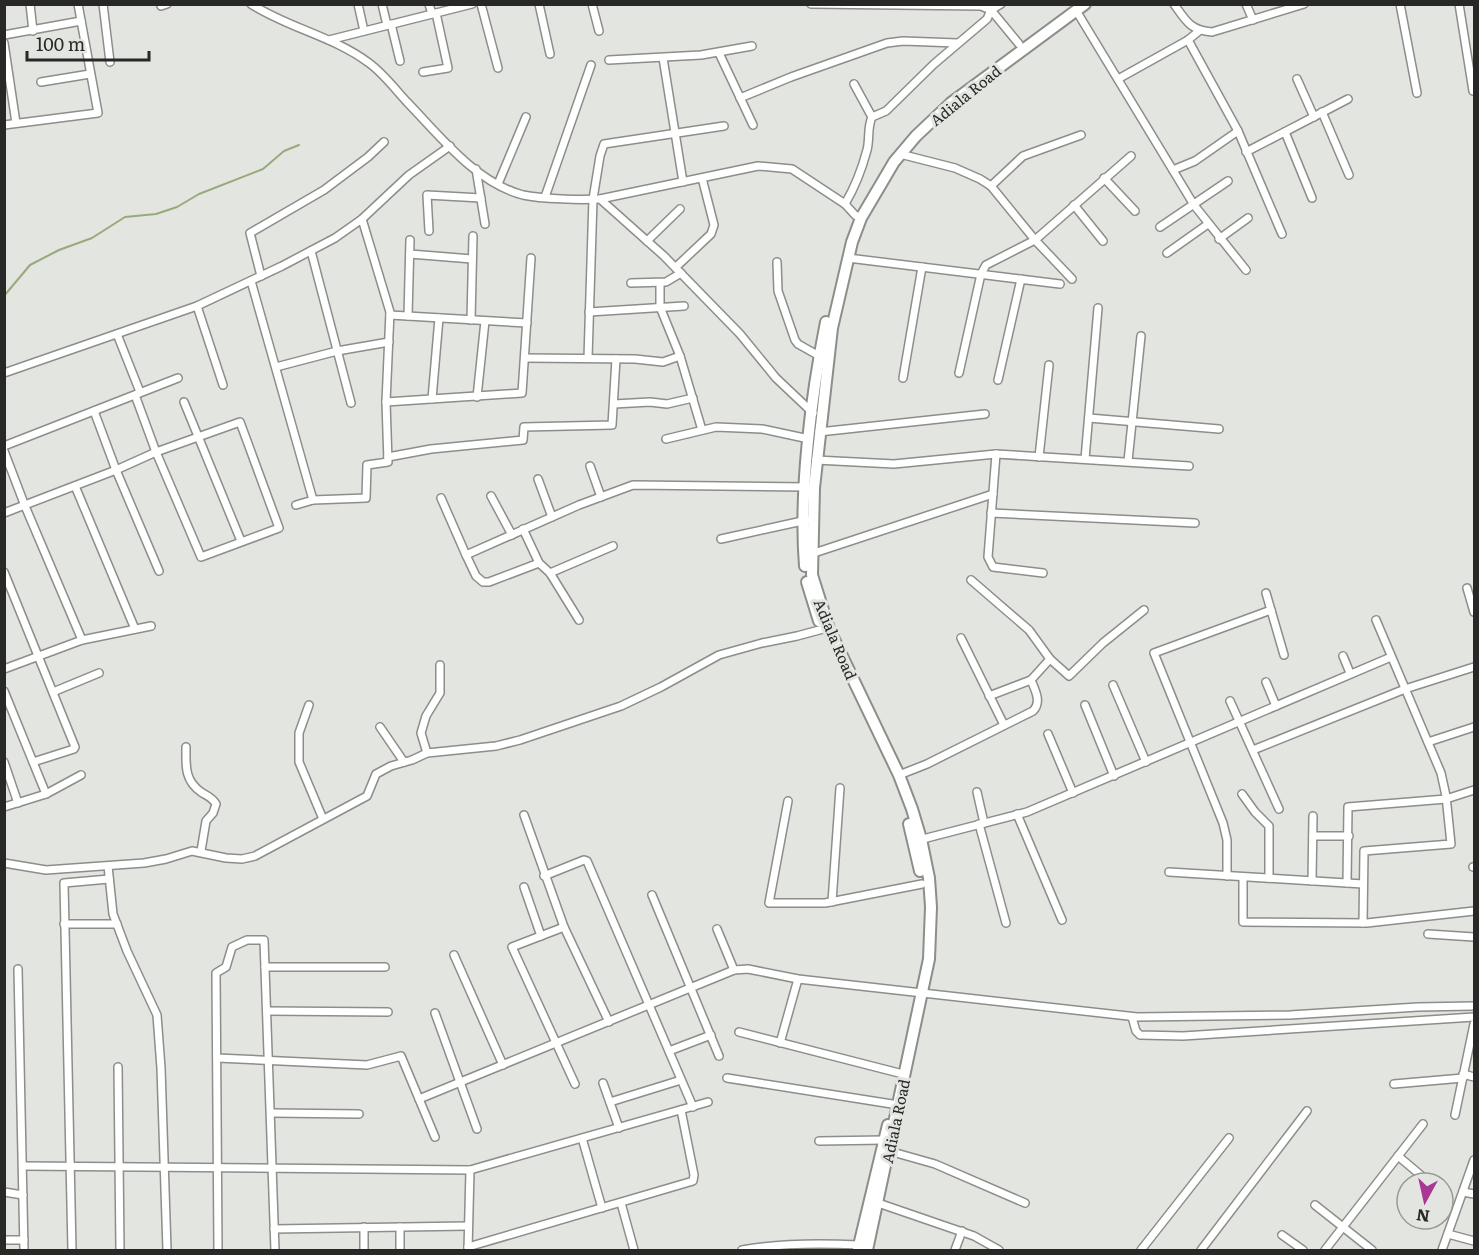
<svg xmlns="http://www.w3.org/2000/svg" width="1479" height="1255" font-family="Literata,serif">
<style>
.lines{fill:none;stroke-linecap:round;stroke-linejoin:round}
.stream{stroke:#97aa7b;stroke-width:2}
.minor-casing{stroke:#8c8e89;stroke-width:10}
.primary-casing{stroke:#8c8e89;stroke-width:14}
.minor{stroke:#fff;stroke-width:7}
.primary{stroke:#fff;stroke-width:10}
.labels{text-anchor:middle;dominant-baseline:central;stroke-width:6;stroke-linejoin:round;paint-order:stroke}
.street-label{font-size:15px;fill:#282927;stroke:#e3e5e0}
</style>
<rect width="100%" height="100%" fill="#e3e5e0"/>
<g class="lines">
<polyline class="stream" points="4,296 30,265 59,250 92,238 125,217 156,214 177,207 199,194 263,169 284,151 299,145"/>
<defs>
<g id="minor">
<polyline points="30,4 33,31"/>
<polyline points="103,4 110,62"/>
<path d="M251,4C288,28 333,36 369,63C383,73 395,89 407,102C439,135 476,183 523,195C542,199 580,200 600,199L758,166L792,169L845,204L855,215L861,218"/>
<polyline points="358,4 364,31"/>
<polyline points="382,4 387,25"/>
<polyline points="429,4 432,14"/>
<polyline points="481,4 498,68"/>
<polyline points="539,4 550,54"/>
<polyline points="592,4 599,31"/>
<polyline points="811,4 981,6 991,10 1019,44"/>
<path d="M1174,4C1186,21 1190,30 1212,32L1304,4"/>
<polyline points="1246,4 1253,20"/>
<polyline points="1400,4 1417,93"/>
<polyline points="1459,4 1473,91"/>
<polyline points="161,6 167,4"/>
<polyline points="1077,12 1194,205 1246,270"/>
<polyline points="391,24 400,61"/>
<polyline points="4,35 81,21"/>
<polyline points="329,40 472,4"/>
<polyline points="1188,40 1238,131 1282,234"/>
<polyline points="4,43 16,123"/>
<polyline points="719,53 753,125"/>
<polyline points="663,58 683,182"/>
<polyline points="609,60 701,55 752,46"/>
<polyline points="423,72 448,68 436,13"/>
<polyline points="1118,79 1188,40 1199,31"/>
<polyline points="1297,79 1314,117"/>
<polyline points="41,82 90,74"/>
<polyline points="740,98 791,77 887,43 903,41 957,43"/>
<polyline points="1322,112 1349,175"/>
<polyline points="872,117 886,111 934,64 987,19 991,10 1001,4"/>
<polyline points="4,125 98,113 78,4"/>
<polyline points="1285,132 1312,198"/>
<polyline points="1246,152 1348,99"/>
<polyline points="900,154 955,168 980,179 991,186 1035,240 1072,279"/>
<polyline points="476,169 485,224"/>
<polyline points="1173,170 1195,161 1238,131"/>
<polyline points="1104,178 1135,211"/>
<polyline points="498,184 526,117"/>
<polyline points="991,186 1023,156 1081,135"/>
<polyline points="545,197 591,65"/>
<polyline points="600,199 664,256 740,334 776,378 813,413"/>
<path d="M845,204C855,187 862,169 867,150C870,139 867,128 872,117L854,84"/>
<polyline points="1074,205 1103,241"/>
<polyline points="1160,227 1228,181"/>
<polyline points="429,231 427,195 481,198"/>
<polyline points="1219,239 1248,218"/>
<polyline points="647,241 680,209"/>
<polyline points="311,251 351,403"/>
<polyline points="1167,253 1208,224"/>
<polyline points="410,254 472,259"/>
<polyline points="848,258 1060,284"/>
<polyline points="777,262 778,291 795,340 798,344 821,357"/>
<polyline points="676,267 711,234 714,225 702,178"/>
<polyline points="261,276 250,233 324,190 368,157 384,142"/>
<polyline points="251,281 313,500"/>
<polyline points="631,283 666,282 681,273"/>
<polyline points="660,283 660,307 680,356 702,430"/>
<polyline points="197,306 223,385"/>
<polyline points="589,312 684,306"/>
<polyline points="390,315 527,323"/>
<polyline points="408,316 410,240"/>
<polyline points="471,320 473,236"/>
<polyline points="117,334 140,392"/>
<polyline points="525,358 635,359 663,362 680,356"/>
<polyline points="588,358 593,199 600,156 604,144 724,126"/>
<polyline points="276,367 337,351 389,342"/>
<polyline points="4,373 197,306 282,266 335,238 362,219 409,175 450,146"/>
<polyline points="959,373 981,274 986,265 1035,240 1131,156"/>
<polyline points="903,378 922,267"/>
<polyline points="998,380 1021,279"/>
<polyline points="477,397 485,321"/>
<polyline points="432,399 439,318"/>
<polyline points="184,402 241,541"/>
<polyline points="386,402 522,393 531,258"/>
<polyline points="614,404 650,402 667,404 693,398"/>
<polyline points="94,411 116,470 159,571"/>
<polyline points="1089,418 1219,429"/>
<polyline points="819,432 985,414"/>
<polyline points="666,439 716,427 762,429 809,439"/>
<polyline points="4,446 178,378"/>
<polyline points="4,451 25,506 82,640"/>
<polyline points="996,454 988,557 993,567 1043,573"/>
<polyline points="388,457 431,449 523,440 524,427 612,425 616,359"/>
<polyline points="1039,457 1049,365"/>
<polyline points="1085,459 1098,308"/>
<polyline points="816,460 894,464 996,454 1189,466"/>
<polyline points="1128,461 1141,336"/>
<polyline points="590,466 601,497"/>
<polyline points="538,479 552,517"/>
<polyline points="75,486 135,629"/>
<polyline points="491,496 512,535"/>
<polyline points="441,498 466,555 579,505 633,485 808,487"/>
<polyline points="296,505 313,500 366,498 367,465 388,462 386,402 390,312 362,219"/>
<polyline points="4,513 116,470 156,452 240,422 279,528 201,557 156,452 135,395"/>
<polyline points="991,513 1195,523"/>
<polyline points="523,529 539,563 550,573 579,620"/>
<polyline points="721,539 807,520"/>
<polyline points="811,554 993,494"/>
<polyline points="466,555 476,576 483,582 489,582 539,563"/>
<polyline points="4,572 75,747 74,749 33,762"/>
<polyline points="550,573 613,546"/>
<polyline points="971,580 1029,630 1050,659 1069,676 1103,643 1144,610"/>
<polyline points="1467,588 1474,612"/>
<polyline points="1266,593 1284,655"/>
<polyline points="961,638 1004,725"/>
<polyline points="1343,656 1350,673"/>
<polyline points="4,669 82,640 151,626"/>
<polyline points="1266,682 1276,706"/>
<polyline points="1113,685 1146,762"/>
<polyline points="4,691 46,794"/>
<polyline points="53,692 99,673"/>
<polyline points="989,696 1031,680 1050,659"/>
<polyline points="1230,701 1279,809"/>
<polyline points="309,705 299,733 299,762 323,819"/>
<polyline points="1085,705 1114,776"/>
<polyline points="380,727 404,762"/>
<polyline points="1048,734 1073,793"/>
<polyline points="1428,742 1474,727"/>
<path d="M186,747C186,765 184,780 201,792C207,796 212,797 216,804L213,813L206,821L201,851"/>
<polyline points="1253,750 1405,689 1474,667"/>
<polyline points="427,753 421,733 426,716 440,693 440,665"/>
<polyline points="4,762 18,803"/>
<path d="M899,775L927,764L1033,711C1042,702 1035,690 1031,680"/>
<polyline points="977,792 984,823"/>
<polyline points="1242,794 1255,812 1269,826 1269,878"/>
<polyline points="788,801 769,903 825,903 922,884"/>
<polyline points="4,807 46,794 81,775"/>
<polyline points="1017,814 1062,920"/>
<polyline points="524,815 564,927 609,1022"/>
<polyline points="979,824 1006,923"/>
<polyline points="1313,836 1349,836"/>
<polyline points="919,840 1027,812 1391,657"/>
<polyline points="4,863 46,870 144,863 166,859 192,851 226,858 242,859 255,856 367,796 376,774 391,766 412,760 427,753 496,746 520,740 621,706 661,687 719,655 762,643 797,636 823,629"/>
<polyline points="108,866 113,914 127,951 157,1015 161,1068 167,1250"/>
<polyline points="1473,867 1474,867"/>
<polyline points="1169,872 1363,884"/>
<polyline points="544,876 584,860 587,861 693,1107"/>
<polyline points="1227,876 1227,840 1223,823 1154,653 1271,610"/>
<polyline points="1243,877 1243,922 1367,923 1474,911"/>
<polyline points="1312,881 1313,816"/>
<polyline points="1347,883 1348,807 1446,799 1474,790"/>
<polyline points="524,887 541,936"/>
<polyline points="652,895 719,1056"/>
<polyline points="832,902 840,788"/>
<polyline points="1363,923 1364,851 1451,844 1446,796 1441,773 1376,620"/>
<polyline points="64,924 117,924"/>
<polyline points="564,927 512,947 575,1084"/>
<polyline points="717,929 734,970"/>
<polyline points="1428,934 1474,937"/>
<polyline points="454,955 503,1065"/>
<polyline points="265,967 385,967"/>
<polyline points="18,969 24,1250"/>
<polyline points="267,1011 388,1012"/>
<polyline points="435,1013 477,1129"/>
<polyline points="1132,1017 1136,1031 1140,1035 1183,1036 1474,1017"/>
<polyline points="739,1032 899,1073"/>
<polyline points="780,1043 798,979"/>
<polyline points="669,1051 711,1035"/>
<polyline points="217,1058 367,1065 401,1056 435,1137"/>
<polyline points="118,1067 120,1250"/>
<polyline points="1463,1074 1474,1077"/>
<polyline points="727,1078 892,1104"/>
<polyline points="603,1083 619,1128"/>
<polyline points="1394,1084 1463,1078"/>
<polyline points="419,1099 734,970 748,969 798,979 1137,1017 1290,1015 1418,1007 1474,1006"/>
<polyline points="610,1102 681,1080"/>
<polyline points="271,1113 359,1114"/>
<polyline points="1455,1115 1474,1024"/>
<polyline points="582,1138 602,1208"/>
<polyline points="819,1141 884,1140"/>
<polyline points="889,1151 935,1164 1025,1203"/>
<polyline points="1398,1156 1430,1183"/>
<polyline points="23,1166 470,1170 708,1102"/>
<polyline points="4,1192 23,1195"/>
<polyline points="1463,1192 1474,1194"/>
<polyline points="1443,1194 1445,1196"/>
<polyline points="621,1203 634,1250"/>
<polyline points="878,1203 974,1236 999,1250"/>
<polyline points="1315,1205 1372,1250"/>
<polyline points="274,1229 468,1226"/>
<polyline points="1448,1234 1474,1241"/>
<polyline points="1282,1235 1303,1250"/>
<polyline points="4,1240 24,1240"/>
<polyline points="468,1247 693,1181 694,1175 681,1110"/>
<polyline points="72,1250 64,883 109,879"/>
<polyline points="218,1250 216,973 226,967 232,947 247,940 264,940 275,1250"/>
<polyline points="364,1250 364,1227"/>
<polyline points="400,1250 400,1227"/>
<polyline points="468,1250 470,1170"/>
<path d="M742,1250C779,1243 821,1243 859,1245"/>
<polyline points="955,1250 962,1231"/>
<polyline points="1141,1250 1229,1138"/>
<polyline points="1201,1250 1307,1111"/>
<polyline points="1325,1250 1423,1124"/>
<polyline points="1442,1250 1474,1160"/>
</g>
<g id="primary">
<path d="M805,566C799,491 811,397 826,322"/>
<polyline points="807,582 819,621"/>
<polyline points="909,824 920,871"/>
<polyline points="858,1250 888,1125"/>
<polyline points="867,1250 929,959 931,907 929,878 921,839 912,809 899,775 829,629 812,575 814,488 832,328 852,242 861,218 894,162 916,136 951,103 1085,4"/>
</g>
</defs>
<use href="#minor" class="minor-casing"/>
<use href="#primary" class="primary-casing"/>
<use href="#minor" class="minor"/>
<use href="#primary" class="primary"/>
</g>
<g class="labels">
<g class="street-label">
<text transform="translate(965 95) rotate(-39)">Adiala Road</text>
<text transform="translate(836 639) rotate(67)">Adiala Road</text>
<text transform="translate(895 1121) rotate(-78)">Adiala Road</text>
</g>
</g>
<rect width="1479" height="1255" fill="none" stroke="#282927" stroke-width="12"/>
<g transform="translate(1425 1201) rotate(188)"><circle r="28" fill="#e3e5e0" stroke="#989a96" stroke-width="1.5"/>
<path d="M0-4.5L10 22L0 15L-10 22Z" fill="#a83894"/>
<text y="-9" font-size="16" font-weight="bold" text-anchor="middle" fill="#282927">N</text>
</g>
<path d="M27 51v9h122v-9" fill="none" stroke="#282927" stroke-width="3"/>
<text x="36" y="51" font-size="18" fill="#282927" stroke="#e3e5e0" stroke-width="4.5" paint-order="stroke">100 m</text>
</svg>
